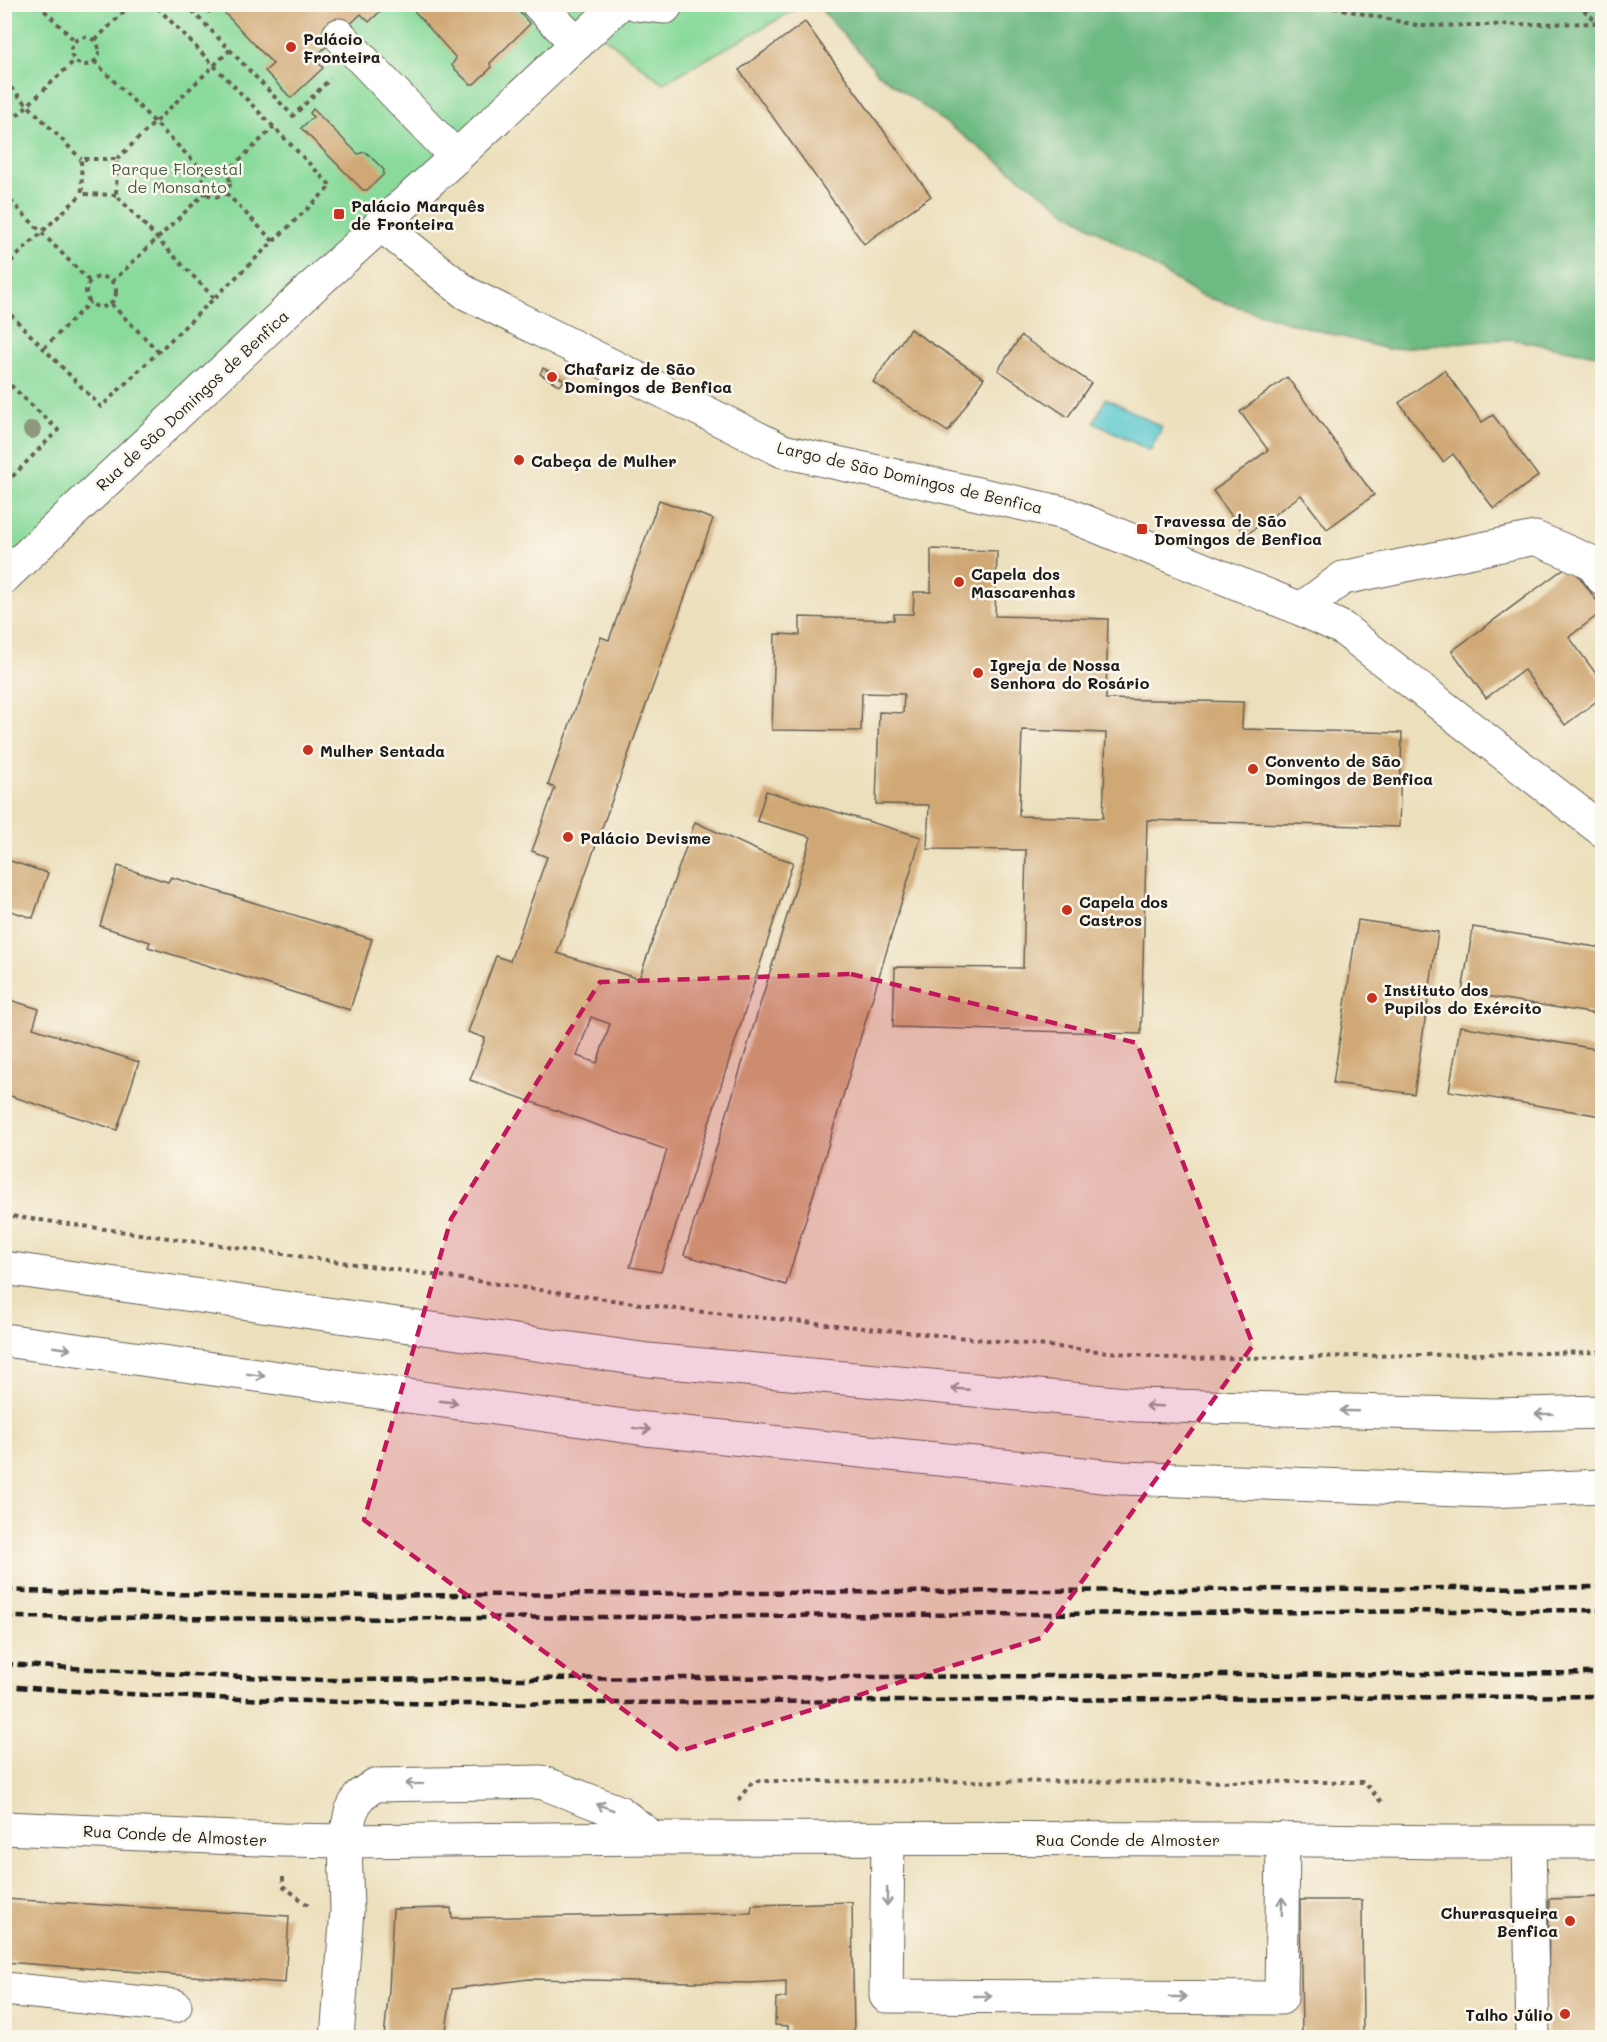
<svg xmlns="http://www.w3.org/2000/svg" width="1607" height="2042" font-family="Mali,sans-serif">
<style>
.green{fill:#89da9b;stroke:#527b5c;stroke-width:1.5}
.forest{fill:#6eba83;stroke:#456b50;stroke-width:1.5}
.water{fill:#59c7cd;stroke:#3a7274;stroke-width:1.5}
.building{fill:#d0a874;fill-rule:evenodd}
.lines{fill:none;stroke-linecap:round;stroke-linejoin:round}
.minor-casing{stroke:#656054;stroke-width:35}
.highway-casing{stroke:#656054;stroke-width:35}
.path{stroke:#656054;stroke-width:4;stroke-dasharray:4.5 4.5;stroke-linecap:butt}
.minor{stroke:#fff;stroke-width:33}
.highway{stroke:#fff;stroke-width:33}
.rail{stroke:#1c1c1c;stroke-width:4.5;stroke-dasharray:9 4.5;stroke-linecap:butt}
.tree{fill:#8e987c}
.oneway{stroke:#999}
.marked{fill:#c2185b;fill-opacity:0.2;stroke:#c2185b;stroke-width:4.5;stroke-dasharray:12 8;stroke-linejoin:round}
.poi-dot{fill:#c8321e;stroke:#fbf7ec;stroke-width:2}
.labels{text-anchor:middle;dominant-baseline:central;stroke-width:5;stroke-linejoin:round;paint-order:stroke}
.poi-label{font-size:16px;font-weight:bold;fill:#1c1c1c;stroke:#fbf7ec;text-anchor:start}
.park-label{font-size:16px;fill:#425e48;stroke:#fbf7ec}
.street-label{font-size:16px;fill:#1c1c1c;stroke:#fbf7ec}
</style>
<rect width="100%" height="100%" fill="#fbf7ec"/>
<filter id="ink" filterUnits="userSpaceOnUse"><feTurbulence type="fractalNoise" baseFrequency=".0167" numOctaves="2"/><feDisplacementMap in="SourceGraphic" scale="12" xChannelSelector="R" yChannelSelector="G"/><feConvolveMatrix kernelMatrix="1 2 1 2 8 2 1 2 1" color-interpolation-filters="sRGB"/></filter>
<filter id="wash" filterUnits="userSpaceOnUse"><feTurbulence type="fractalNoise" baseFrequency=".008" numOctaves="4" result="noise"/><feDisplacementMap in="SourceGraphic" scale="24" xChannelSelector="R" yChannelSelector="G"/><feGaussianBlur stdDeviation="1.35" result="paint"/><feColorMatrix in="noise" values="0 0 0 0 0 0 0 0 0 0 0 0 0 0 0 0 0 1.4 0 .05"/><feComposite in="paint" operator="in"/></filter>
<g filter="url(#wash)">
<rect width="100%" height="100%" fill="#ecdfbc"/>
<polygon class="green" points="5,5 804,5 663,83 585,22 5,586"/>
<polygon class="forest" points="817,5 1602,5 1602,356 1511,339 1387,349 1295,324 1199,295 1067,212 878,73"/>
<polygon class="water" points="1106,398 1162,427 1150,451 1094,422"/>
<g id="blocks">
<g class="building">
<polygon points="200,4 388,4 369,22 361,14 314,58 323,68 291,98 265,71 273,64 217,5 209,13"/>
<polygon points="408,4 512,4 530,24 490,63 491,68 474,84 470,84 453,67 452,65 456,58"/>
<polygon points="805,22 931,196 864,244 739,70"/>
<polygon points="313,109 358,154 365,152 368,154 384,170 383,175 367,190 363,190 301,128 313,117 310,113"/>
<polygon points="910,329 984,378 948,432 873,382"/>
<polygon points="1021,336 1091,383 1068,417 998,370"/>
<polygon points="543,368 564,380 560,386 540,374"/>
<polygon points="1444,370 1482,422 1493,415 1538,476 1494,509 1453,454 1443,462 1399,403"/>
<polygon points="1287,377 1374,495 1327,529 1301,495 1246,535 1213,491 1268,450 1240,412"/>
<path d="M659,500L713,519L557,953L639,979L695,822L761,852L793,862L661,1272L630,1267L667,1150L470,1080L485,1038L468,1032L496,956L510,961L547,857L532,851L555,788L548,785L601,637L609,640ZM591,1017L610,1024L597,1063L577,1056Z"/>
<path d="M931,549L997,551L995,616L1108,619L1106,699L1243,702L1242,729L1402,733L1399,827L1147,820L1141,1034L893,1027L895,967L1023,968L1026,850L927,849L929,805L876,804L879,712L903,713L904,694L862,693L861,731L772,730L775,634L800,635V617L894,620V614H913L914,592H931ZM1022,730L1106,733L1103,818L1019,816Z"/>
<polygon points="1570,564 1602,608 1602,612 1569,637 1602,682 1602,697 1565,725 1524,670 1486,698 1452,651"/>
<polygon points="766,791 921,837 786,1285 684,1255 811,837 757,821"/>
<polygon points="4,859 48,873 33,918 4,909"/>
<polygon points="118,866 168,882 171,877 372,939 350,1010 148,947 150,942 100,926"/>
<polygon points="1358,920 1438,932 1414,1094 1333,1083"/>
<polygon points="1473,927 1602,948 1602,1015 1462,992"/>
<polygon points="4,998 39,1009 33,1028 139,1062 117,1130 4,1094"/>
<polygon points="1460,1026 1602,1050 1602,1116 1449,1091"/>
<polygon points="1602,1897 1602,2037 1548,2037 1549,1899"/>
<polygon points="4,1899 289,1916 285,1983 4,1962"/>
<polygon points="1300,1900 1362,1900 1363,2037 1302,2037"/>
<polygon points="852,1902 854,2037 788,2037 788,2026 775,2025 776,1998 786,1998 786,1981 751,1983 529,1979 452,1989 445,2037 384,2037 389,1990 393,1909 451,1908 452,1918 751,1913 752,1905"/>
</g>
</g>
</g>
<g filter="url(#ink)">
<use href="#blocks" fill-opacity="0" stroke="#656054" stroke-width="1.5"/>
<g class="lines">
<defs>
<g id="minor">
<polyline points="538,4 577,44"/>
<polyline points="637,4 665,7 667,4"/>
<polyline points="339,35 456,157"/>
<polyline points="380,224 466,293 783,451 1064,513 1301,609 1342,628 1602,830"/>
<polyline points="4,577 309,290 456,157 619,4"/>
<polyline points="1301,609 1343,578 1535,538 1591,562 1602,578"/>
<polyline points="4,1828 282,1840 345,1841 653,1838 1250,1839 1443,1842 1602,1842"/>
<polyline points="888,1838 886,1996 1281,1998 1283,1839"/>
<polyline points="1529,1843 1533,2038"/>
<polyline points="4,1989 175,2006"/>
<polyline points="337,2038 347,1911 345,1841 351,1812 359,1796 375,1785 541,1782 619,1812 653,1838"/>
</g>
<g id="highway">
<polyline points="4,1268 648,1360 1137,1405 1493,1415 1602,1412"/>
<polyline points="4,1340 646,1429 1122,1478 1490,1491 1602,1486"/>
</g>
</defs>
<use href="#minor" class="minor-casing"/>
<use href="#highway" class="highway-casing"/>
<g class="path">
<polyline points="38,4 75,41"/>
<polyline points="186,4 293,116 330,79"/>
<polyline points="1316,4 1421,26 1598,23"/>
<polyline points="1577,4 1598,23 1602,24"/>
<circle cx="85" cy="51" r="14"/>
<polyline points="95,40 132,4"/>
<polyline points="94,61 206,174"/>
<polyline points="4,81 81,159"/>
<polyline points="4,128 75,60"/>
<polyline points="117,159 230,50"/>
<circle cx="216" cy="183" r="14"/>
<polyline points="226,173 274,127"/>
<polyline points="226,193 273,241"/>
<polyline points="4,194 90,282"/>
<polyline points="116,195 82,194 81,159 117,159 116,195 214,298"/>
<polyline points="4,268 82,194"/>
<circle cx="101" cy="292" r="15"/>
<polyline points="112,282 206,192"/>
<polyline points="111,304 158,351"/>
<polyline points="4,308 101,407 331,186 154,4"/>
<polyline points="44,348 90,302"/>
<polyline points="4,379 58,430 4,485"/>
<polyline points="4,1215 684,1310 1179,1359 1602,1352"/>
<polyline points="738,1800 753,1781 1364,1782 1383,1804"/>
<polyline points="283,1877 283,1886 308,1905"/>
</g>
<use href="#minor" class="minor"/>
<use href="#highway" class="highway"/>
<g class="rail">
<polyline points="4,1590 75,1593 328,1596 1602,1587"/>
<polyline points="4,1617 329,1619 1602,1610"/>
<polyline points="4,1664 190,1675 325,1680 1602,1673"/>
<path d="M4,1686C159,1698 314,1702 469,1704L1602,1696"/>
</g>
</g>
<circle class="tree" cx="32" cy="430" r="9"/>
<defs><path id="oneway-shaft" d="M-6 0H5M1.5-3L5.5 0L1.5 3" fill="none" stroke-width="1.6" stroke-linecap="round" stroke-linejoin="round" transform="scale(1.5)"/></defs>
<g class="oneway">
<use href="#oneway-shaft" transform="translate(62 1348) rotate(8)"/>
<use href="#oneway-shaft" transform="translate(256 1375) rotate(8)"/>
<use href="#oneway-shaft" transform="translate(960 1389) rotate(-175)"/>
<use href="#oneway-shaft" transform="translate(449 1402) rotate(8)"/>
<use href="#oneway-shaft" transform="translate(1154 1406) rotate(-178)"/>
<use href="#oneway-shaft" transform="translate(1349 1411) rotate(-178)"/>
<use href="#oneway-shaft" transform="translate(1544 1414) rotate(179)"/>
<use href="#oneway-shaft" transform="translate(642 1429) rotate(7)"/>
<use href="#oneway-shaft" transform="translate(414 1784) rotate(179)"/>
<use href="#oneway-shaft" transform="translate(605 1807) rotate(-159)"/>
<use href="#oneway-shaft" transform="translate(887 1897) rotate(91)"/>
<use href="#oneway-shaft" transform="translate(1282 1906) rotate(-89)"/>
<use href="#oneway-shaft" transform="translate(983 1996)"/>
<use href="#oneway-shaft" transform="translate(1178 1997)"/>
</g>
</g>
<path class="marked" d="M851,974L1137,1043L1253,1345L1041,1638L680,1751L364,1520L451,1219L600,982Z"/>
<g class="poi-dot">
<circle cx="291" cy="47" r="6"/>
<rect x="333" y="208" width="12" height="12" rx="3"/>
<circle cx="552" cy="377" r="6"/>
<circle cx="519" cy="460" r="6"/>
<rect x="1136" y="523" width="12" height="12" rx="3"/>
<circle cx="959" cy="582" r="6"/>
<circle cx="978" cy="673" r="6"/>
<circle cx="308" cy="750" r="6"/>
<circle cx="1253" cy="769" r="6"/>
<circle cx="568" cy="837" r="6"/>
<circle cx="1067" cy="910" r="6"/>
<circle cx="1372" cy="998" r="6"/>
<circle cx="1570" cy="1921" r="6"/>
<circle cx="1565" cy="2014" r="6"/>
</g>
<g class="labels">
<g class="poi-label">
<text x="303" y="38">Palácio<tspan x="303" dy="18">Fronteira</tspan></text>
<text x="351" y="205">Palácio Marquês<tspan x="351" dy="18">de Fronteira</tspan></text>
<text x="564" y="368">Chafariz de São<tspan x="564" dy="18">Domingos de Benfica</tspan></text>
<text x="531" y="460">Cabeça de Mulher</text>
<text x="1154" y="520">Travessa de São<tspan x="1154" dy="18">Domingos de Benfica</tspan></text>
<text x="971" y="573">Capela dos<tspan x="971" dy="18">Mascarenhas</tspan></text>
<text x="990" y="664">Igreja de Nossa<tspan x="990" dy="18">Senhora do Rosário</tspan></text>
<text x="320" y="750">Mulher Sentada</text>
<text x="1265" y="760">Convento de São<tspan x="1265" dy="18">Domingos de Benfica</tspan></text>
<text x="580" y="837">Palácio Devisme</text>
<text x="1079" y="901">Capela dos<tspan x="1079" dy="18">Castros</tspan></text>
<text x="1384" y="989">Instituto dos<tspan x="1384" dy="18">Pupilos do Exército</tspan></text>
<text x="1558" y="1912" text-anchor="end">Churrasqueira<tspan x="1558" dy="18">Benfica</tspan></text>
<text x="1553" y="2014" text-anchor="end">Talho Júlio</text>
</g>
<g class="park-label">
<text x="177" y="168">Parque Florestal<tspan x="177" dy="18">de Monsanto</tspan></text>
</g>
<g class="street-label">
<text transform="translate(192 400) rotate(-43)">Rua de São Domingos de Benfica</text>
<text transform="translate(910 477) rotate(13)">Largo de São Domingos de Benfica</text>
<text transform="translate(175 1835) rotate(3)">Rua Conde de Almoster</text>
<text x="1128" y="1839">Rua Conde de Almoster</text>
</g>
</g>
<rect width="1607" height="2042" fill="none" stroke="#fbf7ec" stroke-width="24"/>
</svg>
